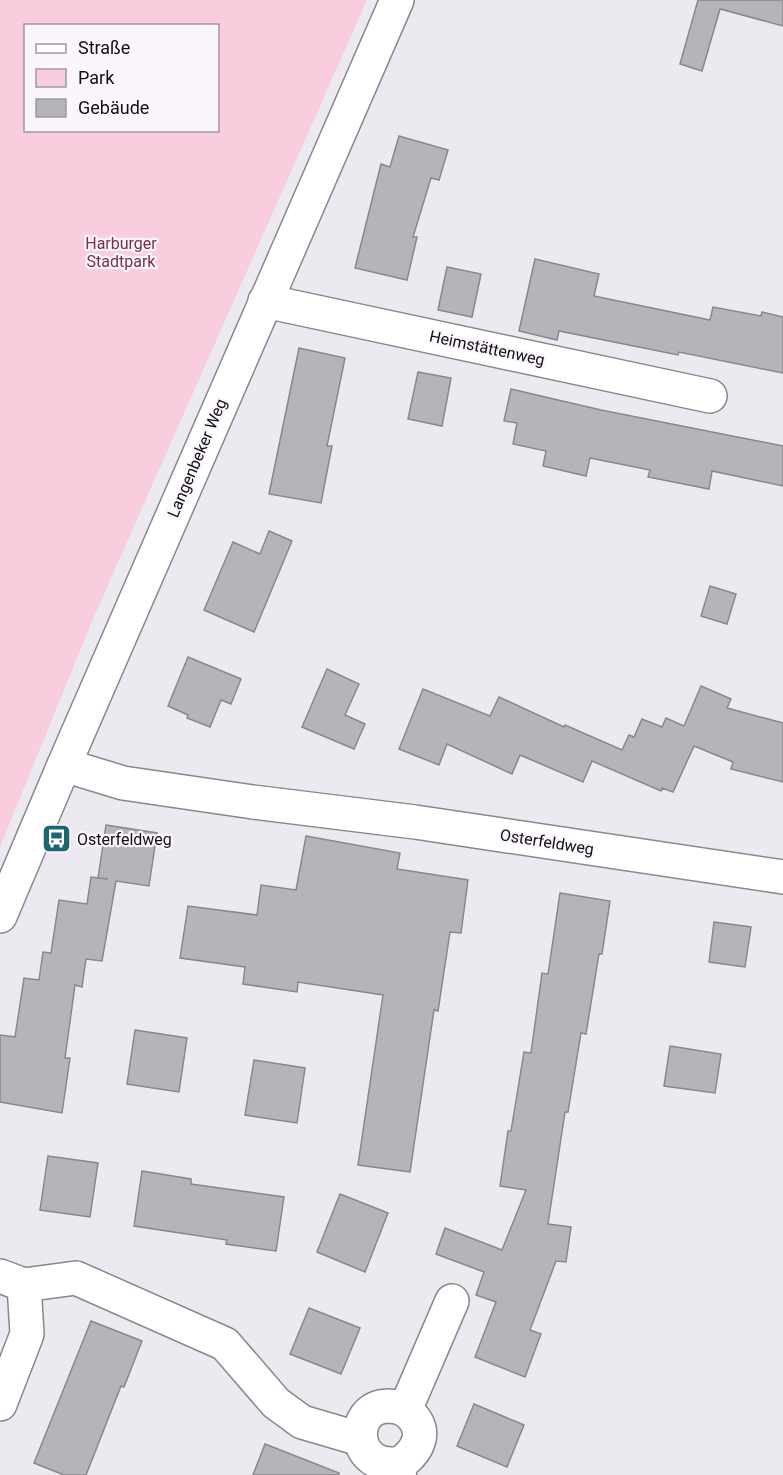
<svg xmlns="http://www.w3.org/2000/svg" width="783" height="1475" font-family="Roboto,sans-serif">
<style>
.green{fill:#f9cddd;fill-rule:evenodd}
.building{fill:#b5b4bb;stroke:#89888f;stroke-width:1.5}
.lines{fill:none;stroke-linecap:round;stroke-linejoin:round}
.minor-casing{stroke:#8a878d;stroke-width:36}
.minor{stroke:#fff;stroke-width:33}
.labels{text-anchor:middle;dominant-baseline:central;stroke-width:4.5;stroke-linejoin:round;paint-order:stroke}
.park-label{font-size:16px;fill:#7c2b51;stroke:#fbf6fd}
.street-label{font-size:16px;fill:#110f12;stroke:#fbf6fd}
.poi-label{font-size:16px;fill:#110f12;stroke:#fbf6fd;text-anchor:start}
</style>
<rect width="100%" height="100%" fill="#ede9f0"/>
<path class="green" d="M0,0H367L93,619L0,847ZM26,26H218V130H26Z"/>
<g class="building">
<polygon points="698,0 783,0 783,26 720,9 702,71 680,64"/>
<polygon points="399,136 448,150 439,180 431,178 413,237 417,237 407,280 355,268 381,164 390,167"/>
<polygon points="535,259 599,274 594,296 710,320 713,307 761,316 762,312 783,317 783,373 679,352 678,355 559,331 557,340 519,331"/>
<polygon points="447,267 481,274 472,317 438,310"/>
<polygon points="299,348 345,358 327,446 332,446 321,503 269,494"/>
<polygon points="418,372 451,378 442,426 408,419"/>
<polygon points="511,389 601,410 783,446 783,486 712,471 709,489 648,477 650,470 590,458 586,476 543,466 546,451 513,444 517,423 504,421"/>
<polygon points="269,531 292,541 254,632 204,610 233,542 260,554"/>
<polygon points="710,586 736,594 727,624 701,616"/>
<polygon points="188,657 241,679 231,704 221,700 210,727 187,718 188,715 168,706"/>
<polygon points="327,669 359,684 345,715 365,724 354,749 302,727"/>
<polygon points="701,686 731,699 727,708 783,723 783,782 731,769 733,762 694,746 673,792 662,788 661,791 592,761 583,782 520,755 512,774 447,744 439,765 399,749 423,689 490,716 499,697 564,727 565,725 622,750 629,735 634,737 642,719 662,727 666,718 684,726"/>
<polygon points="106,825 157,833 149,886 116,881 102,961 86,959 82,987 75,985 65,1058 70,1058 62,1113 0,1102 0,1035 15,1037 24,978 39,980 43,952 51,953 59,900 87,904 91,877 108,879 98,878"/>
<polygon points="306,836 400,853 397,869 468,880 461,933 450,932 438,1011 434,1010 410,1172 358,1165 383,995 298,982 297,992 243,984 245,967 180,958 188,906 257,915 261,885 296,890"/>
<polygon points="560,893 610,901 602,954 599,954 586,1034 581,1033 568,1112 565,1112 548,1224 571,1227 566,1262 556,1261 530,1330 541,1334 525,1377 475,1357 496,1302 476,1295 484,1272 436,1254 445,1228 502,1250 526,1190 500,1186 508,1131 511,1131 524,1052 531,1053 542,973 548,974"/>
<polygon points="714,922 751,927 745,967 709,962"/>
<polygon points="135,1030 187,1038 179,1092 127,1084"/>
<polygon points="670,1046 721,1054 715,1093 664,1086"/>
<polygon points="254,1060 305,1068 297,1123 245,1115"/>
<polygon points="48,1156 98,1163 90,1217 40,1210"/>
<polygon points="142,1171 191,1179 191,1184 284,1197 276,1251 226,1244 227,1240 134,1226"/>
<polygon points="340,1194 388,1213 365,1272 317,1252"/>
<polygon points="309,1308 360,1328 341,1374 290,1354"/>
<polygon points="91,1321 142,1341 124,1387 121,1386 86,1475 64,1475 34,1463"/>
<polygon points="474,1404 524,1425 507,1467 457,1446"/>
<polygon points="265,1444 339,1473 339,1475 253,1475"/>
</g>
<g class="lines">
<defs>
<g id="minor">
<polyline points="265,301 710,396"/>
<polyline points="64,765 123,783 253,802 415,822 783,877"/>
<polyline points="0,916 64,765 397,0"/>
<polyline points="0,1276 24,1285 76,1278 225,1344 276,1403 302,1422 360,1439"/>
<polyline points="0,1404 27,1334 24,1285"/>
<polyline points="405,1410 452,1301"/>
<path d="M399,1475L401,1463C419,1450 428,1431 409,1413C403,1408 396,1406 388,1406C347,1407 352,1473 401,1463"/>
</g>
</defs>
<use href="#minor" class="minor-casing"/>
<use href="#minor" class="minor"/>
</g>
<defs>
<symbol id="bus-square" viewBox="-11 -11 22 22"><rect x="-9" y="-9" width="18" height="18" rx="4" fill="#1b6670" stroke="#fbf6fd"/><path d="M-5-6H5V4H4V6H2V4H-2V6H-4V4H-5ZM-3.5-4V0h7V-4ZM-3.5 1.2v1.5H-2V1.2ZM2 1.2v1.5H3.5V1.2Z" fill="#fff"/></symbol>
</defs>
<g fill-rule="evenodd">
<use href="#bus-square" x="40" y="822" width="33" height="33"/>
</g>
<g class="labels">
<g class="park-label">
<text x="121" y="243">Harburger<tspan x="121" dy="18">Stadtpark</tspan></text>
</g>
<g class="street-label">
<text transform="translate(487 348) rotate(12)">Heimstättenweg</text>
<text transform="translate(197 458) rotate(-67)">Langenbeker Weg</text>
<text transform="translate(547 842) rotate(9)">Osterfeldweg</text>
</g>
<g class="poi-label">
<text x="77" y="839">Osterfeldweg</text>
</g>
</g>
<rect x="24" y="24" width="195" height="108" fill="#fbf6fd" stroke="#9d9a9f" stroke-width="1.5"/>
<rect x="36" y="44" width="30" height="9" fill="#ffffff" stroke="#9d9a9f" stroke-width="1.5"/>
<text x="78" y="54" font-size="18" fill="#110f12">Straße</text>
<rect x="36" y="69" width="30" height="18" fill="#f9cddd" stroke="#9d9a9f" stroke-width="1.5"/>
<text x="78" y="84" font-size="18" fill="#110f12">Park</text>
<rect x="36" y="99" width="30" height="18" fill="#b5b4bb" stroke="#9d9a9f" stroke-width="1.5"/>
<text x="78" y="114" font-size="18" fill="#110f12">Gebäude</text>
</svg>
